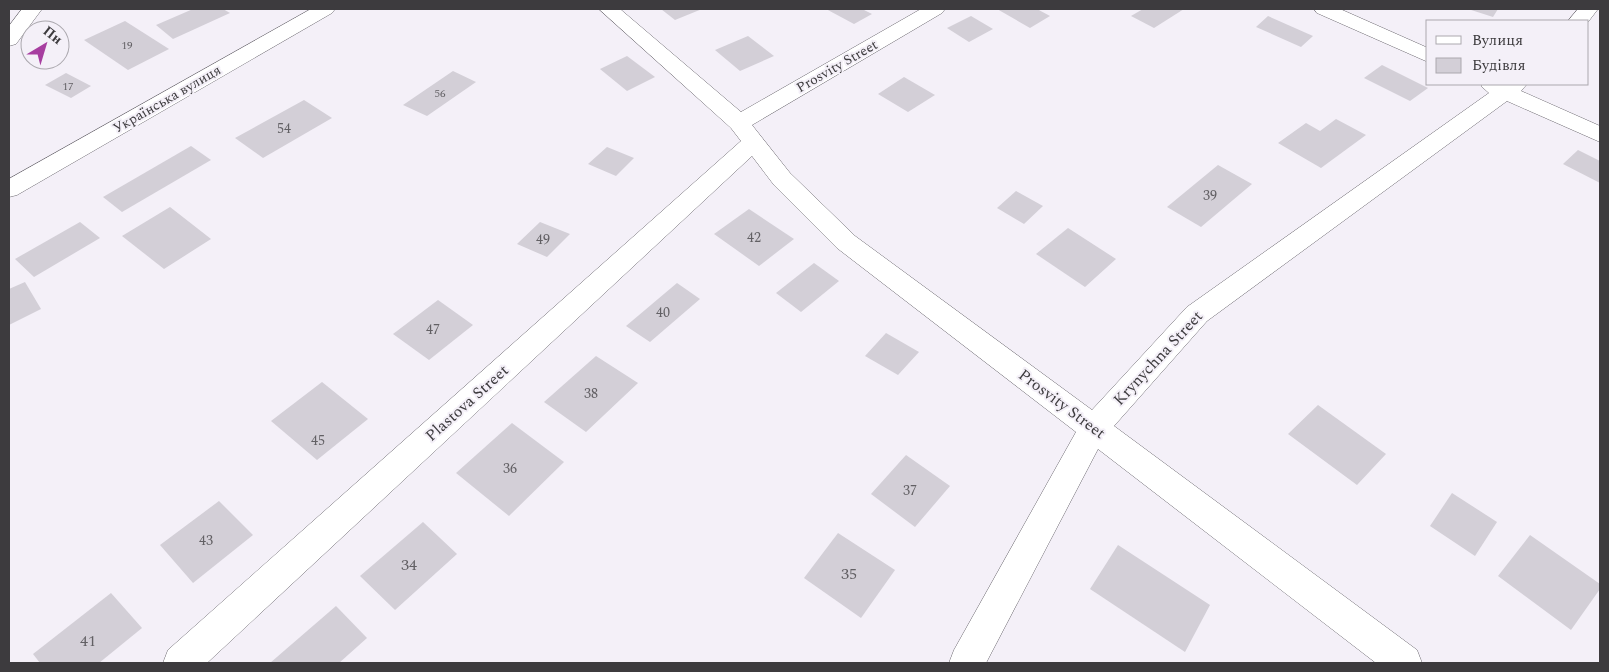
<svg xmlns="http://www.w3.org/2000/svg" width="1609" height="672" font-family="Spectral,serif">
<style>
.building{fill:#d3cfd7}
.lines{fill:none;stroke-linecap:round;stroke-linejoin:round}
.minor-casing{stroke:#6b686f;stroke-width:1}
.secondary-casing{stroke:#6b686f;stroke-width:1}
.minor{fill:#fff;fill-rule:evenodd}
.secondary{fill:#fff;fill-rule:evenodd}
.labels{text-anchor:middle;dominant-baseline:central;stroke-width:4;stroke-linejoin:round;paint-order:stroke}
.far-number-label{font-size:11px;fill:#626064}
.far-street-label{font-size:14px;fill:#3d3b3e;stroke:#f4f0f8}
.number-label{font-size:14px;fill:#626064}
.street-label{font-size:16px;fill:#3d3b3e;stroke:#f4f0f8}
.near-number-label{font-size:16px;fill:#626064}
</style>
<rect width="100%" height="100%" fill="#f4f0f8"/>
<g class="building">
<polygon points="193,9 223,9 230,13 173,39 156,25"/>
<polygon points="661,9 702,9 675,20"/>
<polygon points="826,9 862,9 872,14 854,24"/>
<polygon points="997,9 1037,9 1050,16 1030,28"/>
<polygon points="1143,9 1184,9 1154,28 1131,16"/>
<polygon points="1468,9 1498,9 1493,17"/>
<polygon points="971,16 993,29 969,42 947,28"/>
<polygon points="1268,16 1313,36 1301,47 1256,27"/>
<polygon points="125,21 169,49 128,70 84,40"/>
<polygon points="748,36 774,56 740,71 715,50"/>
<polygon points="627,56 655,77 627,91 600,69"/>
<polygon points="1382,65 1428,88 1410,101 1364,78"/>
<polygon points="453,71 476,82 427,116 403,105"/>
<polygon points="66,73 91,86 71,98 45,85"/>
<polygon points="904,77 935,95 908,112 878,94"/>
<polygon points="304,100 332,118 263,158 235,138"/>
<polygon points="1336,119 1366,135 1321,168 1278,143 1306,123 1320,131"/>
<polygon points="191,146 211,160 122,212 103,197"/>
<polygon points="607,147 634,158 616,176 588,164"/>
<polygon points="1578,150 1600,161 1600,183 1563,164"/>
<polygon points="1218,165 1252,184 1201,227 1167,207"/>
<polygon points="1016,191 1043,206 1024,224 997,208"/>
<polygon points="170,207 211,239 164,269 122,236"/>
<polygon points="749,209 794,239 759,266 714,234"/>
<polygon points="80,222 100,238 34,277 15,259"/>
<polygon points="540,222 570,234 547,257 517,244"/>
<polygon points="1068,228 1116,259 1085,287 1036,254"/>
<polygon points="814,263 839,281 801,312 776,293"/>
<polygon points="25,282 41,309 9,325 9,289"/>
<polygon points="677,283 700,299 650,342 626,326"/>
<polygon points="438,300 473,325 429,360 393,334"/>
<polygon points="886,333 919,352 898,375 865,356"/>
<polygon points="596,356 638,383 586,432 544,402"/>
<polygon points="322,382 368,419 317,460 271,421"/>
<polygon points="1318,405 1386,454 1357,485 1288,434"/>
<polygon points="512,423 564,462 509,516 456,473"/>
<polygon points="906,455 950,486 915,527 871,494"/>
<polygon points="1452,493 1497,522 1475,556 1430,526"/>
<polygon points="219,501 253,535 193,583 160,545"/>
<polygon points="423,522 457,554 395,610 360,576"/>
<polygon points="838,533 895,570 861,618 804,578"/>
<polygon points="1530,535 1600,584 1600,589 1571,630 1498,576"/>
<polygon points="1118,545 1210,605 1185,652 1090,589"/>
<polygon points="111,593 142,628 99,663 40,663 33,654"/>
<polygon points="336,606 367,638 339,663 270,663"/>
</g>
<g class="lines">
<defs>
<g id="minor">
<polygon points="311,9 335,9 332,13 17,195 9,197 9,179"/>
<polygon points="599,9 620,9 741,112 921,9 945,9 942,13 752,125 790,173 855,236 1092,410 1187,307 1489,93 1481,86 1483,84 1527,84 1521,91 1600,126 1600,142 1507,101 1207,321 1114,426 1417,650 1422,663 1376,663 1098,449 986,663 949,663 954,650 1076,432 837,248 774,185 752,156 207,663 163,663 168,650 741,141 731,128"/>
<polygon points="1314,9 1340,9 1428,48 1428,62 1317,13"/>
<polygon points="1578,9 1598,9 1588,22 1568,21"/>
</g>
<polygon id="secondary" points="22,9 42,9 16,44 9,46 9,26"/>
</defs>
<use href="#minor" class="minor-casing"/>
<use href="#secondary" class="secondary-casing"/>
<use href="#minor" class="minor"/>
<use href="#secondary" class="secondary"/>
</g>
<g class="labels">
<g class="far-number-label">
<text x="127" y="45">19</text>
<text x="68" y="86">17</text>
<text x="440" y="93">56</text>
</g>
<g class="far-street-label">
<text transform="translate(837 66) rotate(-30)">Prosvity Street</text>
<text transform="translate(167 99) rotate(-30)">Українська вулиця</text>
</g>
<g class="number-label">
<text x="284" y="128">54</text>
<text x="1210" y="195">39</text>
<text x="754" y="237">42</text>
<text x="543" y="239">49</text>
<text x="663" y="312">40</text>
<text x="433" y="329">47</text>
<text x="591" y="393">38</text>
<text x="318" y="440">45</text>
<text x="510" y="468">36</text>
<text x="910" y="490">37</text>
<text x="206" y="540">43</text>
</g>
<g class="street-label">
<text transform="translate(1158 358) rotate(-47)">Krynychna Street</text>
<text transform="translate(467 403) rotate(-42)">Plastova Street</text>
<text transform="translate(1062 404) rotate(37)">Prosvity Street</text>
</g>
<g class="near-number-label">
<text x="409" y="565">34</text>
<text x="849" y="574">35</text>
<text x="88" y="641">41</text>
</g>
</g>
<rect width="1609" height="672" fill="none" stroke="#3d3b3e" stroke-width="20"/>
<rect x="1426" y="20" width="162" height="65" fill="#f4f0f8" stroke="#aba8ae"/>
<rect x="1436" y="36" width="25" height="8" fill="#ffffff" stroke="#aba8ae"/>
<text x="1472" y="45" font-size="15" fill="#3d3b3e">Вулиця</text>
<rect x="1436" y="58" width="25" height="15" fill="#d3cfd7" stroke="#aba8ae"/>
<text x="1472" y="70" font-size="15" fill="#3d3b3e">Будівля</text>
<g transform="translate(45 45) rotate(38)"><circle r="24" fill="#f4f0f8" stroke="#aba8ae"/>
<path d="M0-4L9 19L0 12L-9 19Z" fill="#a73ea0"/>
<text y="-8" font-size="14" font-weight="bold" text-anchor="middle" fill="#3d3b3e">Пн</text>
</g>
</svg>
